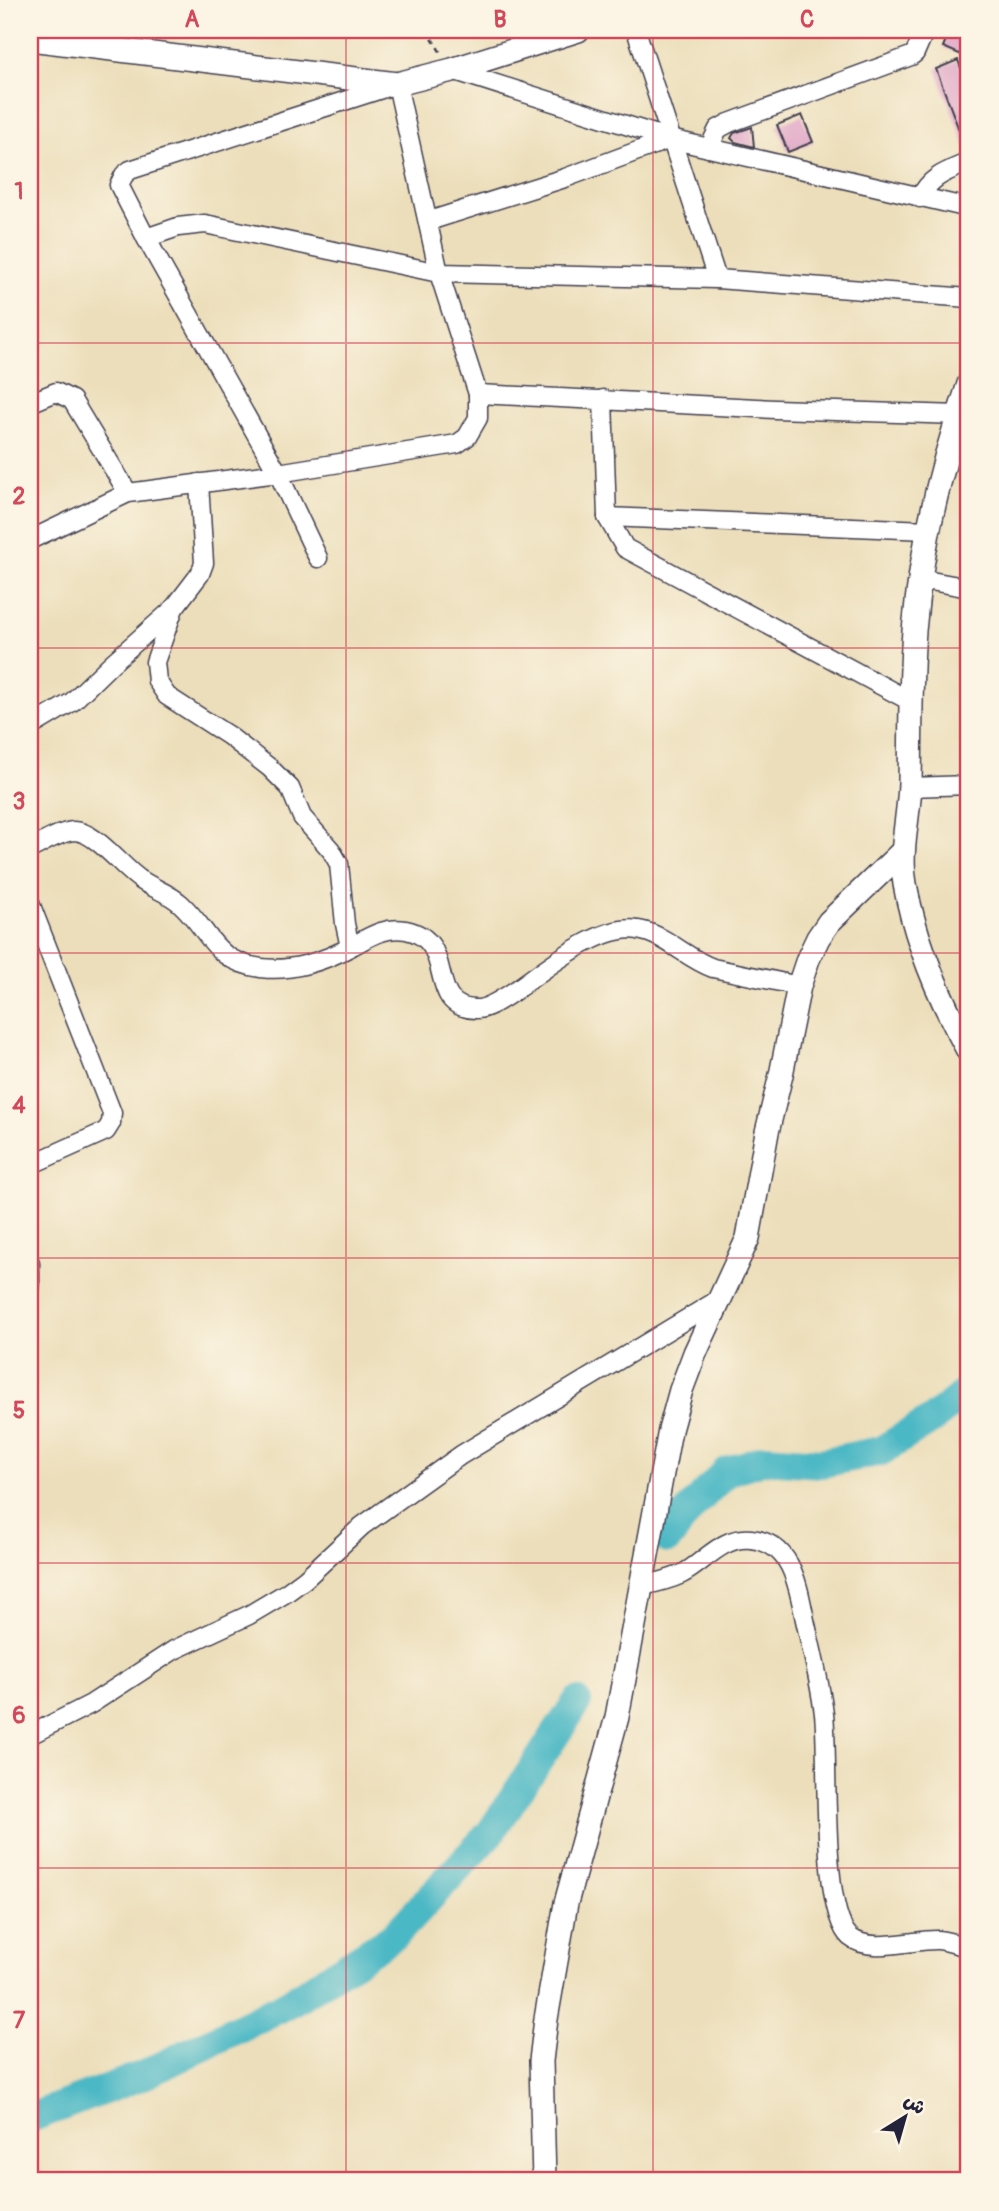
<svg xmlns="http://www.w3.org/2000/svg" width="999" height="2211" font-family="Pangolin,'Playpen Sans Arabic',sans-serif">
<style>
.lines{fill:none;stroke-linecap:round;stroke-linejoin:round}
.river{stroke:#4bb8c5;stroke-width:30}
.building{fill:#da94c0}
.minor-casing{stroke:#403e4e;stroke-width:21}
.tertiary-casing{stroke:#403e4e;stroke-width:26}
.path{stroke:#403e4e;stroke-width:2.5;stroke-dasharray:5 5;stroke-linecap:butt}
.minor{stroke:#fff;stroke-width:18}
.tertiary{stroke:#fff;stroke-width:23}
.grid{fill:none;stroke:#d1495b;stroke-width:2;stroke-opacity:0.55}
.neatline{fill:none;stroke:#d1495b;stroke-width:2.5}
.grid-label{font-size:23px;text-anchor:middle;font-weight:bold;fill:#d1495b}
</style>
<rect width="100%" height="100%" fill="#fcf5e5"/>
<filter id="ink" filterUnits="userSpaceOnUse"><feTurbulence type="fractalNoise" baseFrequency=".0143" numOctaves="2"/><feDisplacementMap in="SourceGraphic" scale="14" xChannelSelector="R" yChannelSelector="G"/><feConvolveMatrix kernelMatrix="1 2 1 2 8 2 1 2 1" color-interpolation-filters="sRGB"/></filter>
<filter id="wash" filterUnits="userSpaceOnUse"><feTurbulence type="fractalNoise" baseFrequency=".00686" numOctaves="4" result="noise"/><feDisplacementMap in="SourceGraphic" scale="28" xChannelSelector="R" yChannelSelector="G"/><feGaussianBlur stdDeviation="1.57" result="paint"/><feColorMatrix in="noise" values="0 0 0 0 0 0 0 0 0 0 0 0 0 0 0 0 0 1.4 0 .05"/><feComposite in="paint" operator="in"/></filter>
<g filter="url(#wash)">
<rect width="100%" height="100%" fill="#ecdeba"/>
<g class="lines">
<g class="river">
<polyline points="668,1539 693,1506 726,1472 764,1459 821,1463 881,1451 934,1418 969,1390"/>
<polyline points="30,2118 146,2074 289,2003 395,1935 491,1832 577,1702"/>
</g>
</g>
<g id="blocks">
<g class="building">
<polygon points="950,30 969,30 969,44 964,56 943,47"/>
<polygon points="958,60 969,90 969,151 967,151 936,69"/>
<polygon points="802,115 813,142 788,152 777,125"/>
<polygon points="752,127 754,147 735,142 731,138 734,133"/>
</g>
</g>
</g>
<g filter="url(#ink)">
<use href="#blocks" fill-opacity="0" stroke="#403e4e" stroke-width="2"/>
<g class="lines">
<defs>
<g id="minor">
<polyline points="636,30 717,279"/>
<polyline points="452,70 670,139 969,208"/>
<polyline points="709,148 718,129 729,123 911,56 915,53 925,30"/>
<path d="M920,198C930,176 948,171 969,162"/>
<polyline points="429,221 565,178 670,139"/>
<polyline points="146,238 178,227 205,224 439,273 717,279 969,298"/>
<polyline points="478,394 775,409 959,415"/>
<polyline points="603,399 607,517 625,548 910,701"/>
<polyline points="30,403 56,392 72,400 128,493"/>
<polyline points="199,483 204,563 200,574 174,608 155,662 157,681 167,696 229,736 270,768 290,788 302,817 331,850 339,864 345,924 350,947"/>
<polyline points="607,517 928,530"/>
<polyline points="30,540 128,493 278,473 457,444 467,437 478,418 478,394 439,273 397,84 130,170 124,175 119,185 146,238 278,473 318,558"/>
<polyline points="920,579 969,588"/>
<polyline points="30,727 72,702 111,664 172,610"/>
<polyline points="910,787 969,785"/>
<path d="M30,849C43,843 59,832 74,831C96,831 122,868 141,880C154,889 169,893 181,904C212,933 212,961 261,968C291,972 325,961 352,946C369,937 385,926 406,930C459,941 423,1007 475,1009C487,1010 503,998 513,992C543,971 600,923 638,930C665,934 687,959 713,968L799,986"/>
<polyline points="30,903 112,1113 111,1123 106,1131 30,1165"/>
<polyline points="30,1263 30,1289"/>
<path d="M642,1586C656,1583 669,1580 682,1574C705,1562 722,1536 751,1539C793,1543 798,1587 805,1620C812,1651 820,1682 824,1714C829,1757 820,1911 850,1937C870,1954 914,1939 938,1940C949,1941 959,1945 969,1948"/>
<polyline points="30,1735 91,1704 174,1650 249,1615 286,1593 305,1579 362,1526 461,1455 723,1297"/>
</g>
<g id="tertiary">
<polyline points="30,39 397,84 452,70 578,30"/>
<path d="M969,384C941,464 921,547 914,631C910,682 911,733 910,784C909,817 899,852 905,884C915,941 941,1001 969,1052"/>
<polyline points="544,2181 541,2061 546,2019 566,1903 617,1717 670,1430 681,1390 695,1353 748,1238 767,1132 781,1075 799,986 808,959 818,938 829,922 903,851"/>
</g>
</defs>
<use href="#minor" class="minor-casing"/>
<use href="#tertiary" class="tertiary-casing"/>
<polyline class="path" points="427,30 441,53"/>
<use href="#minor" class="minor"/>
<use href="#tertiary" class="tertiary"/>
</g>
</g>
<path class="grid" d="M346,30V2181M653,30V2181M30,343H969M30,648H969M30,953H969M30,1258H969M30,1563H969M30,1868H969"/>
<rect width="999" height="2211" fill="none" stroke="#fcf5e5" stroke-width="77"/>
<g transform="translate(905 2117) rotate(37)" stroke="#fcf5e5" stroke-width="5" paint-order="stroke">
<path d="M0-5L12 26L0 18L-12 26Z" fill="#22223b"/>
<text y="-10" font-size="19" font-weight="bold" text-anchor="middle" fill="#22223b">ش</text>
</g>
<rect x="38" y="38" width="922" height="2134" class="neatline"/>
<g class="grid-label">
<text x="192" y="27">A</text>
<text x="500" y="27">B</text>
<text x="807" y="27">C</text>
<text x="19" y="199">1</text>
<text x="19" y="504">2</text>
<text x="19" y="809">3</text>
<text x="19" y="1113">4</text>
<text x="19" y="1418">5</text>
<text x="19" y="1723">6</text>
<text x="19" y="2028">7</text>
</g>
</svg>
